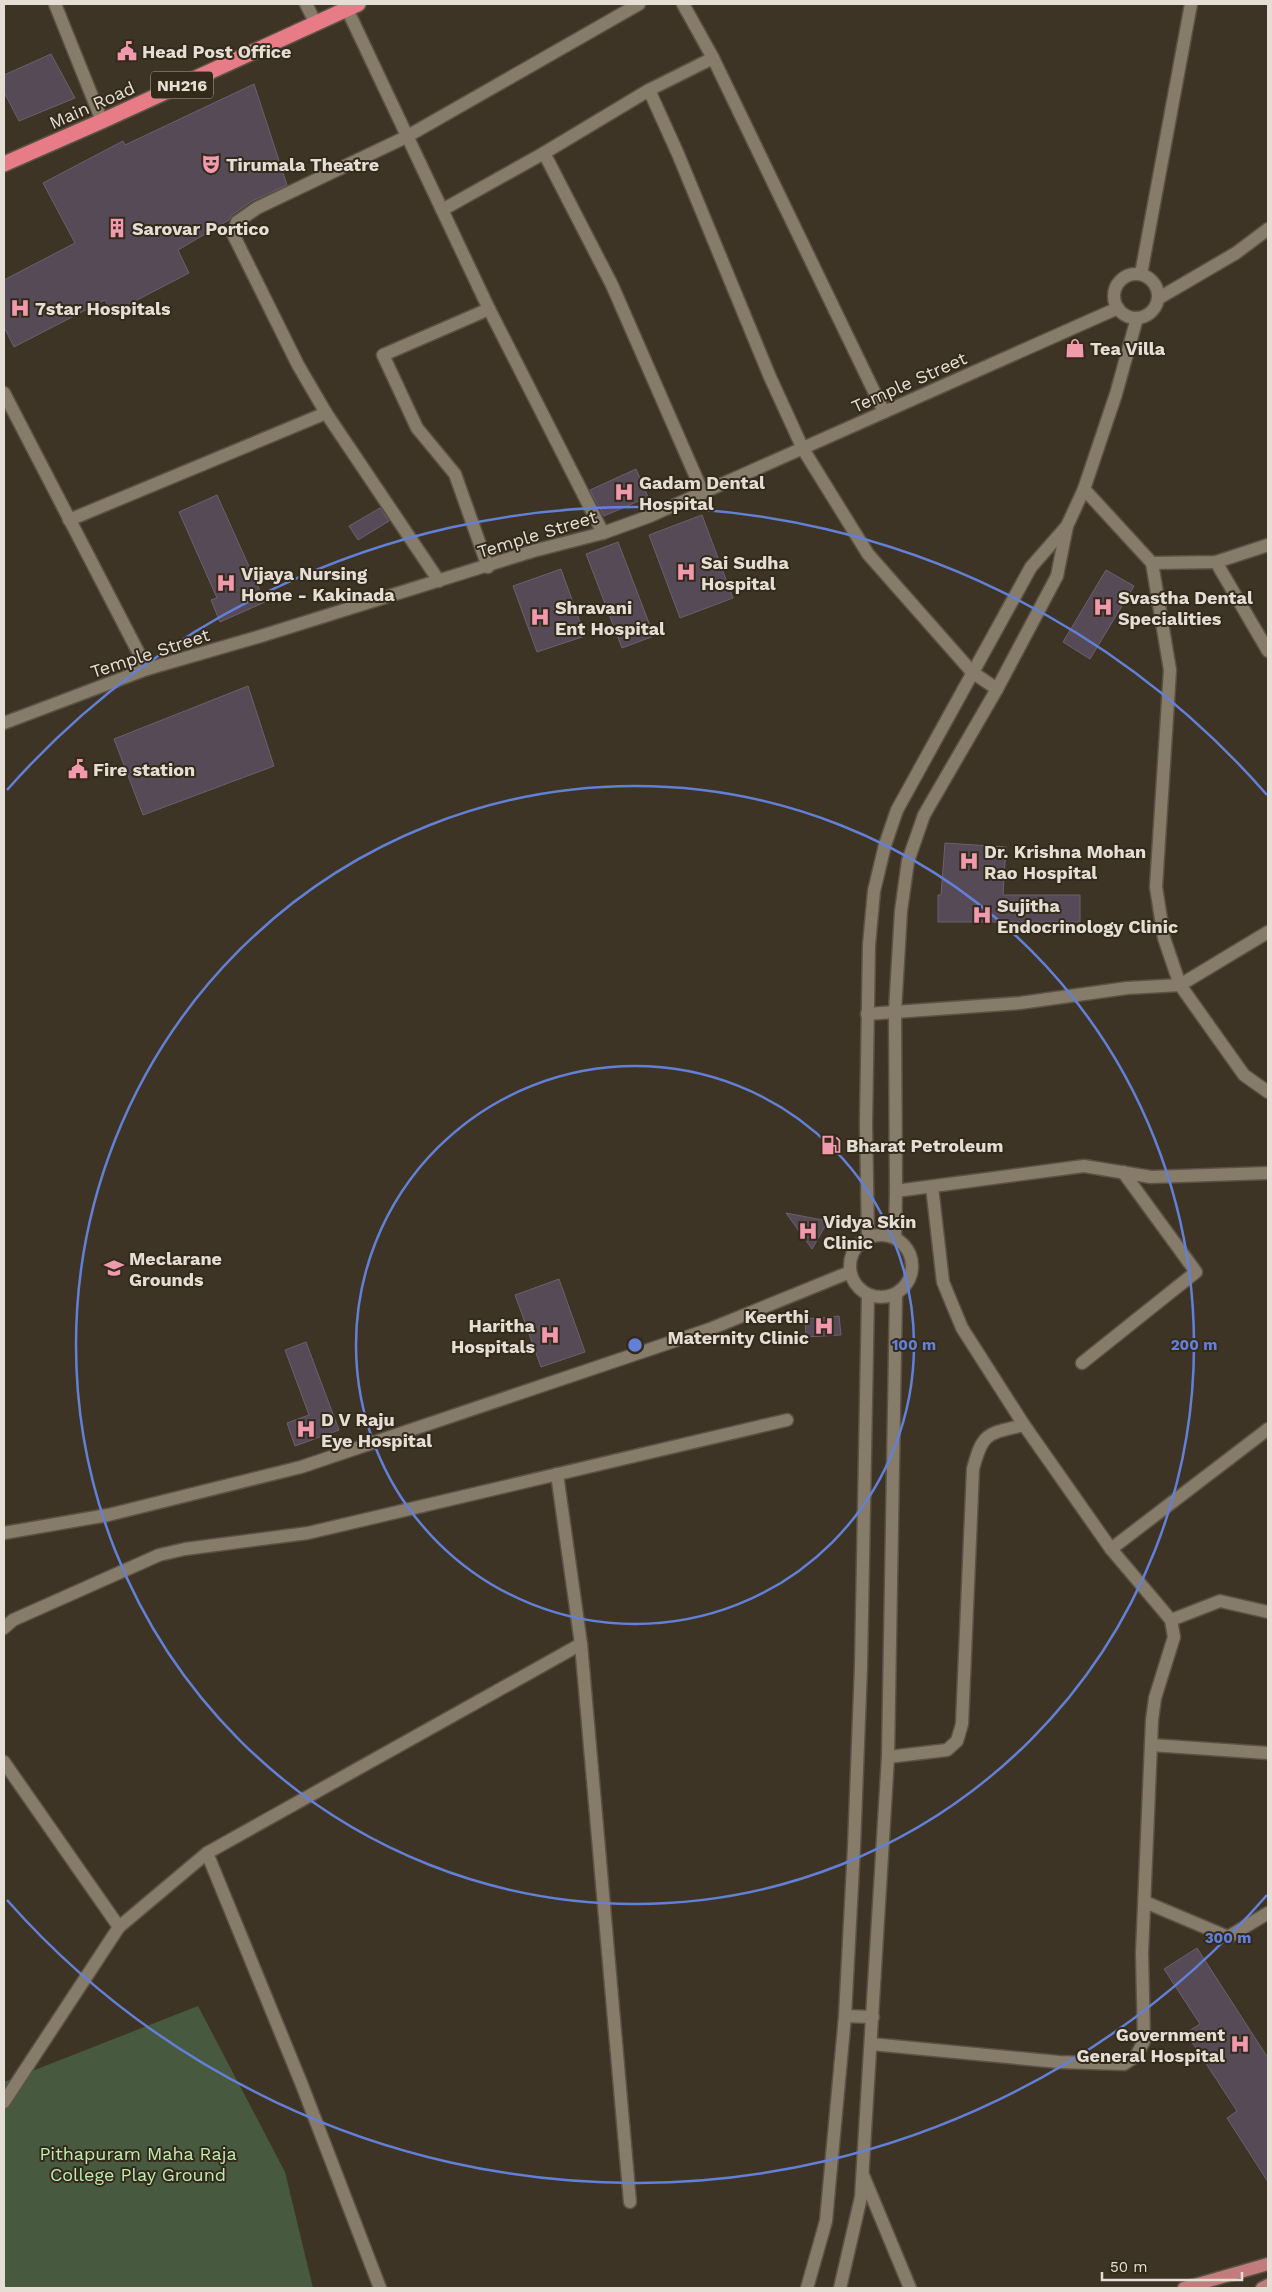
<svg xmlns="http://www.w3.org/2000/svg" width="1272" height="2292" font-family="'Work Sans',sans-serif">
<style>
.green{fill:#475a40}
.building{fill:#574a57;stroke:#6d5f6d}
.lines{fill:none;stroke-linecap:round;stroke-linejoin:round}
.minor-casing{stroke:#5b5246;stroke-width:15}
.major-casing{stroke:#5b5246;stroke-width:15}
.highway-casing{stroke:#5b5246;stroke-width:18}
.minor{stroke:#877b6a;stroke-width:12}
.major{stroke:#c17c7b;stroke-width:12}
.highway{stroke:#e77c87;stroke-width:15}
.ring{fill:none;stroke:#6380d7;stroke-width:2.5}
.labels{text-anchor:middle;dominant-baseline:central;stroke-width:4;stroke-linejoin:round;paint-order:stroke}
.shield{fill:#342a1c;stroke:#b0a89e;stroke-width:1}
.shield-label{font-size:16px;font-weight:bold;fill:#e5ded5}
.poi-label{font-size:18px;font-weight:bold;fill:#e5ded5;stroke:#342a1c;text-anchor:start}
.street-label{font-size:18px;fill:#e5ded5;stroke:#342a1c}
.park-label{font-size:18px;fill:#bfecaf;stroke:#342a1c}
.centre{fill:#6380d7;stroke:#342a1c;stroke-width:2.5}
.ring-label{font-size:15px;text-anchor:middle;font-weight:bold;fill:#6380d7;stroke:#342a1c;stroke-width:4;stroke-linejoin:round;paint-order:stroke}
</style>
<rect width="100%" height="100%" fill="#3e3426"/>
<polygon class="green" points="198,2006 285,2172 313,2288 4,2288 4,2082"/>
<g class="building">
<polygon points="51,54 75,98 19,121 4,92 4,75"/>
<polygon points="254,84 287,185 252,201 232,215 229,220 178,250 189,273 112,313 105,300 14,347 4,327 4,280 75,243 43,183 123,141 125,145"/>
<polygon points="636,469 648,497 604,516 590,490"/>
<polygon points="217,495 265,602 220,622 211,600 217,598 179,512"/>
<polygon points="380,508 389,521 358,540 349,526"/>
<polygon points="702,515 733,598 680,618 649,535"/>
<polygon points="618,542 654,636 622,648 586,554"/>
<polygon points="561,569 585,636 537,652 513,586"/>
<polygon points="1106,570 1134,586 1090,659 1063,642"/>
<polygon points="248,686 274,766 143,815 114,739"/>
<polygon points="945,843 1006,847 1003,895 1080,895 1080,922 938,922 938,895 941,895"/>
<polygon points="786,1213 828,1221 812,1249"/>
<polygon points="559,1279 585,1352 541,1367 515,1295"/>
<polygon points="839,1316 841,1335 806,1337 805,1319"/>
<polygon points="306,1342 339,1430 295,1446 287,1423 309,1415 285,1350"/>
<polygon points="1197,1948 1268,2058 1268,2182 1227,2118 1237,2111 1186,2033 1200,2024 1164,1969"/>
</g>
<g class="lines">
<defs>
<g id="minor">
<polyline points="55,4 102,121"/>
<polyline points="306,4 316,24"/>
<polyline points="683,4 713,58"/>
<polyline points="347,9 489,309 603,533"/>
<polyline points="649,90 678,154 770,377 803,449 868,554 972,672 997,689"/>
<polyline points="544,153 649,90 713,58 884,412"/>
<polyline points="442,210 544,153 612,285 703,493"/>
<circle cx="1136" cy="296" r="22"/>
<polyline points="1141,274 1191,4"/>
<polyline points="1159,298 1236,253 1268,229"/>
<polyline points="4,393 147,669"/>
<polyline points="1084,489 1152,563 1216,562 1268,545"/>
<polyline points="69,520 326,413"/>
<polyline points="1216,562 1268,651"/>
<polyline points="488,567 455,474 417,428 383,355 489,309"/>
<polyline points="439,581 326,413 298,365 233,234 237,222 257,208 406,137 639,4"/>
<polyline points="4,723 147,669 261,636 533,551 603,533 650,516 1118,308"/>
<polyline points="1268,932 1180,985 1244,1075 1268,1092"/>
<polyline points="867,1014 1020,1003 1127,988 1180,985 1164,938 1156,887 1170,670 1152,563"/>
<polyline points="896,1191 1084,1166 1151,1177 1268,1173"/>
<circle cx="881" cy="1266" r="31"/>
<polyline points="868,1237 866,1124 869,945 874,891 885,845 897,810 1031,567 1067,526"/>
<polyline points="895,1237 896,1191 895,1011 901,911 908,861 924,815 997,689 1057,576 1067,526 1084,489 1116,394 1137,318"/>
<polyline points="1082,1363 1196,1272 1123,1172"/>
<polyline points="557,1474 581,1644 630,2202"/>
<polyline points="4,1533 108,1515 301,1467 710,1329 850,1272"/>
<polyline points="1111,1549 1268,1429"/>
<polyline points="1171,1620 1220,1601 1268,1612"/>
<polyline points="4,1628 13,1620 159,1555 185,1549 308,1533 787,1420"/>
<polyline points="1151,1745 1268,1753"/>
<path d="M888,1757L947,1750L957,1741L962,1724L973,1469C983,1431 988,1434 1024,1425"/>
<polyline points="4,1762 119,1927"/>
<polyline points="207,1853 302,2085 380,2288"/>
<polyline points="1145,1902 1228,1937 1268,1913"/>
<polyline points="845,2016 873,2017"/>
<polyline points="871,2044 1059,2062 1124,2064 1136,2056 1144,2041 1142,1953 1152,1720 1155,1698 1174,1637 1171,1620 1111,1549 1024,1425 962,1328 943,1282 932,1187"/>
<polyline points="4,2102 119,1927 207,1853 581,1644"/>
<polyline points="863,2175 910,2288"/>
<polyline points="807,2288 826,2221 845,2016 854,1847 861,1666 868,1295"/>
<polyline points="840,2288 861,2197 888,1757 896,1294"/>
</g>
<g id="major">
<polyline points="1184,2288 1268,2264"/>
<polyline points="1262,2288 1268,2285"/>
</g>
<polyline id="highway" points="4,164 102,121 358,4"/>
</defs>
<use href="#minor" class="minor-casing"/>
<use href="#major" class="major-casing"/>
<use href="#highway" class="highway-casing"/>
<use href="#minor" class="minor"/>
<use href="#major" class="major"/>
<use href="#highway" class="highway"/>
</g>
<g class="ring">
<circle cx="635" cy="1345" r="279"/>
<circle cx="635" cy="1345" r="559"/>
<path d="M1267 1895A838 838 0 0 1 7 1900M7 790A838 838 0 0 1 1267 795"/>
</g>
<defs>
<symbol id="civic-bare" viewBox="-9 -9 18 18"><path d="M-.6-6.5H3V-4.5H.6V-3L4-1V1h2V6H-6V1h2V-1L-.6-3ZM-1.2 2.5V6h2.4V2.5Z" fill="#f29aad" stroke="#342a1c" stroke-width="2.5" paint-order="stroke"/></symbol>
<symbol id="theatre-bare" viewBox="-9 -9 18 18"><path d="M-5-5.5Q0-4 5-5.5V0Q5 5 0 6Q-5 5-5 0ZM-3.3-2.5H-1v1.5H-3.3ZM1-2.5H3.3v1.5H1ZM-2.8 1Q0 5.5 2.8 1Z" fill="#f29aad" stroke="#342a1c" stroke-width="2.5" paint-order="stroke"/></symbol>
<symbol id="building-bare" viewBox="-9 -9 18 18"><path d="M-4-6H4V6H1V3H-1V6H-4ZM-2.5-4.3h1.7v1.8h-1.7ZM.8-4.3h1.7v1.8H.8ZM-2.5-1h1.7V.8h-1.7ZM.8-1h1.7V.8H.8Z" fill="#f29aad" stroke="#342a1c" stroke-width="2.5" paint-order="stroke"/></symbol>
<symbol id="hospital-bare" viewBox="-9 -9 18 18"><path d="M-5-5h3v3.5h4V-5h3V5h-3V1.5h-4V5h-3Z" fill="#f29aad" stroke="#342a1c" stroke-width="2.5" paint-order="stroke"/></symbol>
<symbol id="shop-bare" viewBox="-9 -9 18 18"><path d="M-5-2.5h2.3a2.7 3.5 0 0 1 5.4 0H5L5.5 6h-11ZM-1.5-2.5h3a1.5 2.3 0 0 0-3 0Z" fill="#f29aad" stroke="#342a1c" stroke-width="2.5" paint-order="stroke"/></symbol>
<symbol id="fuel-bare" viewBox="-9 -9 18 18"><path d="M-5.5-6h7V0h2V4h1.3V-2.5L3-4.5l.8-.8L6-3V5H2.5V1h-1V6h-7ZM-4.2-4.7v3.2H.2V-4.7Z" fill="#f29aad" stroke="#342a1c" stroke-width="2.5" paint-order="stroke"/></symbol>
<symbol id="school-bare" viewBox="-9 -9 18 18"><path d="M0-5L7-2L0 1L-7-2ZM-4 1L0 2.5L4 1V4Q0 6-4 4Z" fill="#f29aad" stroke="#342a1c" stroke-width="2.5" paint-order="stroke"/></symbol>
</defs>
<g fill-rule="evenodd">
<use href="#civic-bare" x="113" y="37" width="28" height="28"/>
<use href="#theatre-bare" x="197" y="150" width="28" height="28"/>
<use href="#building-bare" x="103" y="214" width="28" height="28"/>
<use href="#hospital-bare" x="6" y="294" width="28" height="28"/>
<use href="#shop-bare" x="1061" y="334" width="28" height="28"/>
<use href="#hospital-bare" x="610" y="478" width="28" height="28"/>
<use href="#hospital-bare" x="672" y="558" width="28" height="28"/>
<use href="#hospital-bare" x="212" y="569" width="28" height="28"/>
<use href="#hospital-bare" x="1089" y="593" width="28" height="28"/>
<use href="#hospital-bare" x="526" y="603" width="28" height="28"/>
<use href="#civic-bare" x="64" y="755" width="28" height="28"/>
<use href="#hospital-bare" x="955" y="847" width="28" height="28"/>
<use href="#hospital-bare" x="968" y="901" width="28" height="28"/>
<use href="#fuel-bare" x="817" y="1131" width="28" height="28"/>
<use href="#hospital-bare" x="794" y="1217" width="28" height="28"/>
<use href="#school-bare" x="100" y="1254" width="28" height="28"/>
<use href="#hospital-bare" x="810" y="1312" width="28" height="28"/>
<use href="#hospital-bare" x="536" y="1321" width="28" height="28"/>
<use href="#hospital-bare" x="292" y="1415" width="28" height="28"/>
<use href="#hospital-bare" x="1226" y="2030" width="28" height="28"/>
</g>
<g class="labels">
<rect class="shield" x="151" y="71.5" width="62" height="27" rx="4"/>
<g class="shield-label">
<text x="182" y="85">NH216</text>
</g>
<g class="poi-label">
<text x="142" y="51">Head Post Office</text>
<text x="226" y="164">Tirumala Theatre</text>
<text x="132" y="228">Sarovar Portico</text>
<text x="35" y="308">7star Hospitals</text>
<text x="1090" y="348">Tea Villa</text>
<text x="639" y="482">Gadam Dental<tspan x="639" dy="21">Hospital</tspan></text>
<text x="701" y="562">Sai Sudha<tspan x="701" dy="21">Hospital</tspan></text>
<text x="241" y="573">Vijaya Nursing<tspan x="241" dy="21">Home - Kakinada</tspan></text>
<text x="1118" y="597">Svastha Dental<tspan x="1118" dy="21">Specialities</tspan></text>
<text x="555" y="607">Shravani<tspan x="555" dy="21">Ent Hospital</tspan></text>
<text x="93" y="769">Fire station</text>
<text x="984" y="851">Dr. Krishna Mohan<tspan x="984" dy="21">Rao Hospital</tspan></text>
<text x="997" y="905">Sujitha<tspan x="997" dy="21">Endocrinology Clinic</tspan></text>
<text x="846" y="1145">Bharat Petroleum</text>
<text x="823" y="1221">Vidya Skin<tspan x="823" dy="21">Clinic</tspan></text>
<text x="129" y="1258">Meclarane<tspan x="129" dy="21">Grounds</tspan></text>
<text x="809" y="1316" text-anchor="end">Keerthi<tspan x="809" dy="21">Maternity Clinic</tspan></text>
<text x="535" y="1325" text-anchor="end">Haritha<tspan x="535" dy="21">Hospitals</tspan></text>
<text x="321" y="1419">D V Raju<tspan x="321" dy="21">Eye Hospital</tspan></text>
<text x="1225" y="2034" text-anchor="end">Government<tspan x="1225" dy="21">General Hospital</tspan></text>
</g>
<g class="street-label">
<text transform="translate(92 105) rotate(-24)">Main Road</text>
<text transform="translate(909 382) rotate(-24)">Temple Street</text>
<text transform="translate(537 534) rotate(-17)">Temple Street</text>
<text transform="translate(150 653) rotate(-18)">Temple Street</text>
</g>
<g class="park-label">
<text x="138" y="2153">Pithapuram Maha Raja<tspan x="138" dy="21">College Play Ground</tspan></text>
</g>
</g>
<circle cx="635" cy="1345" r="8" class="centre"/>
<g class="ring-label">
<text x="914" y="1350">100 m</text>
<text x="1194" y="1350">200 m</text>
<text x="1228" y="1943">300 m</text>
</g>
<rect width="1272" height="2292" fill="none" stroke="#e5ded5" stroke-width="10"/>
<path d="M1102 2272v8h140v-8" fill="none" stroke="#e5ded5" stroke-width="2.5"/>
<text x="1110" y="2272" font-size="15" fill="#e5ded5" stroke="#342a1c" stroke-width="4" paint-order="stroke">50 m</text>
</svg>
